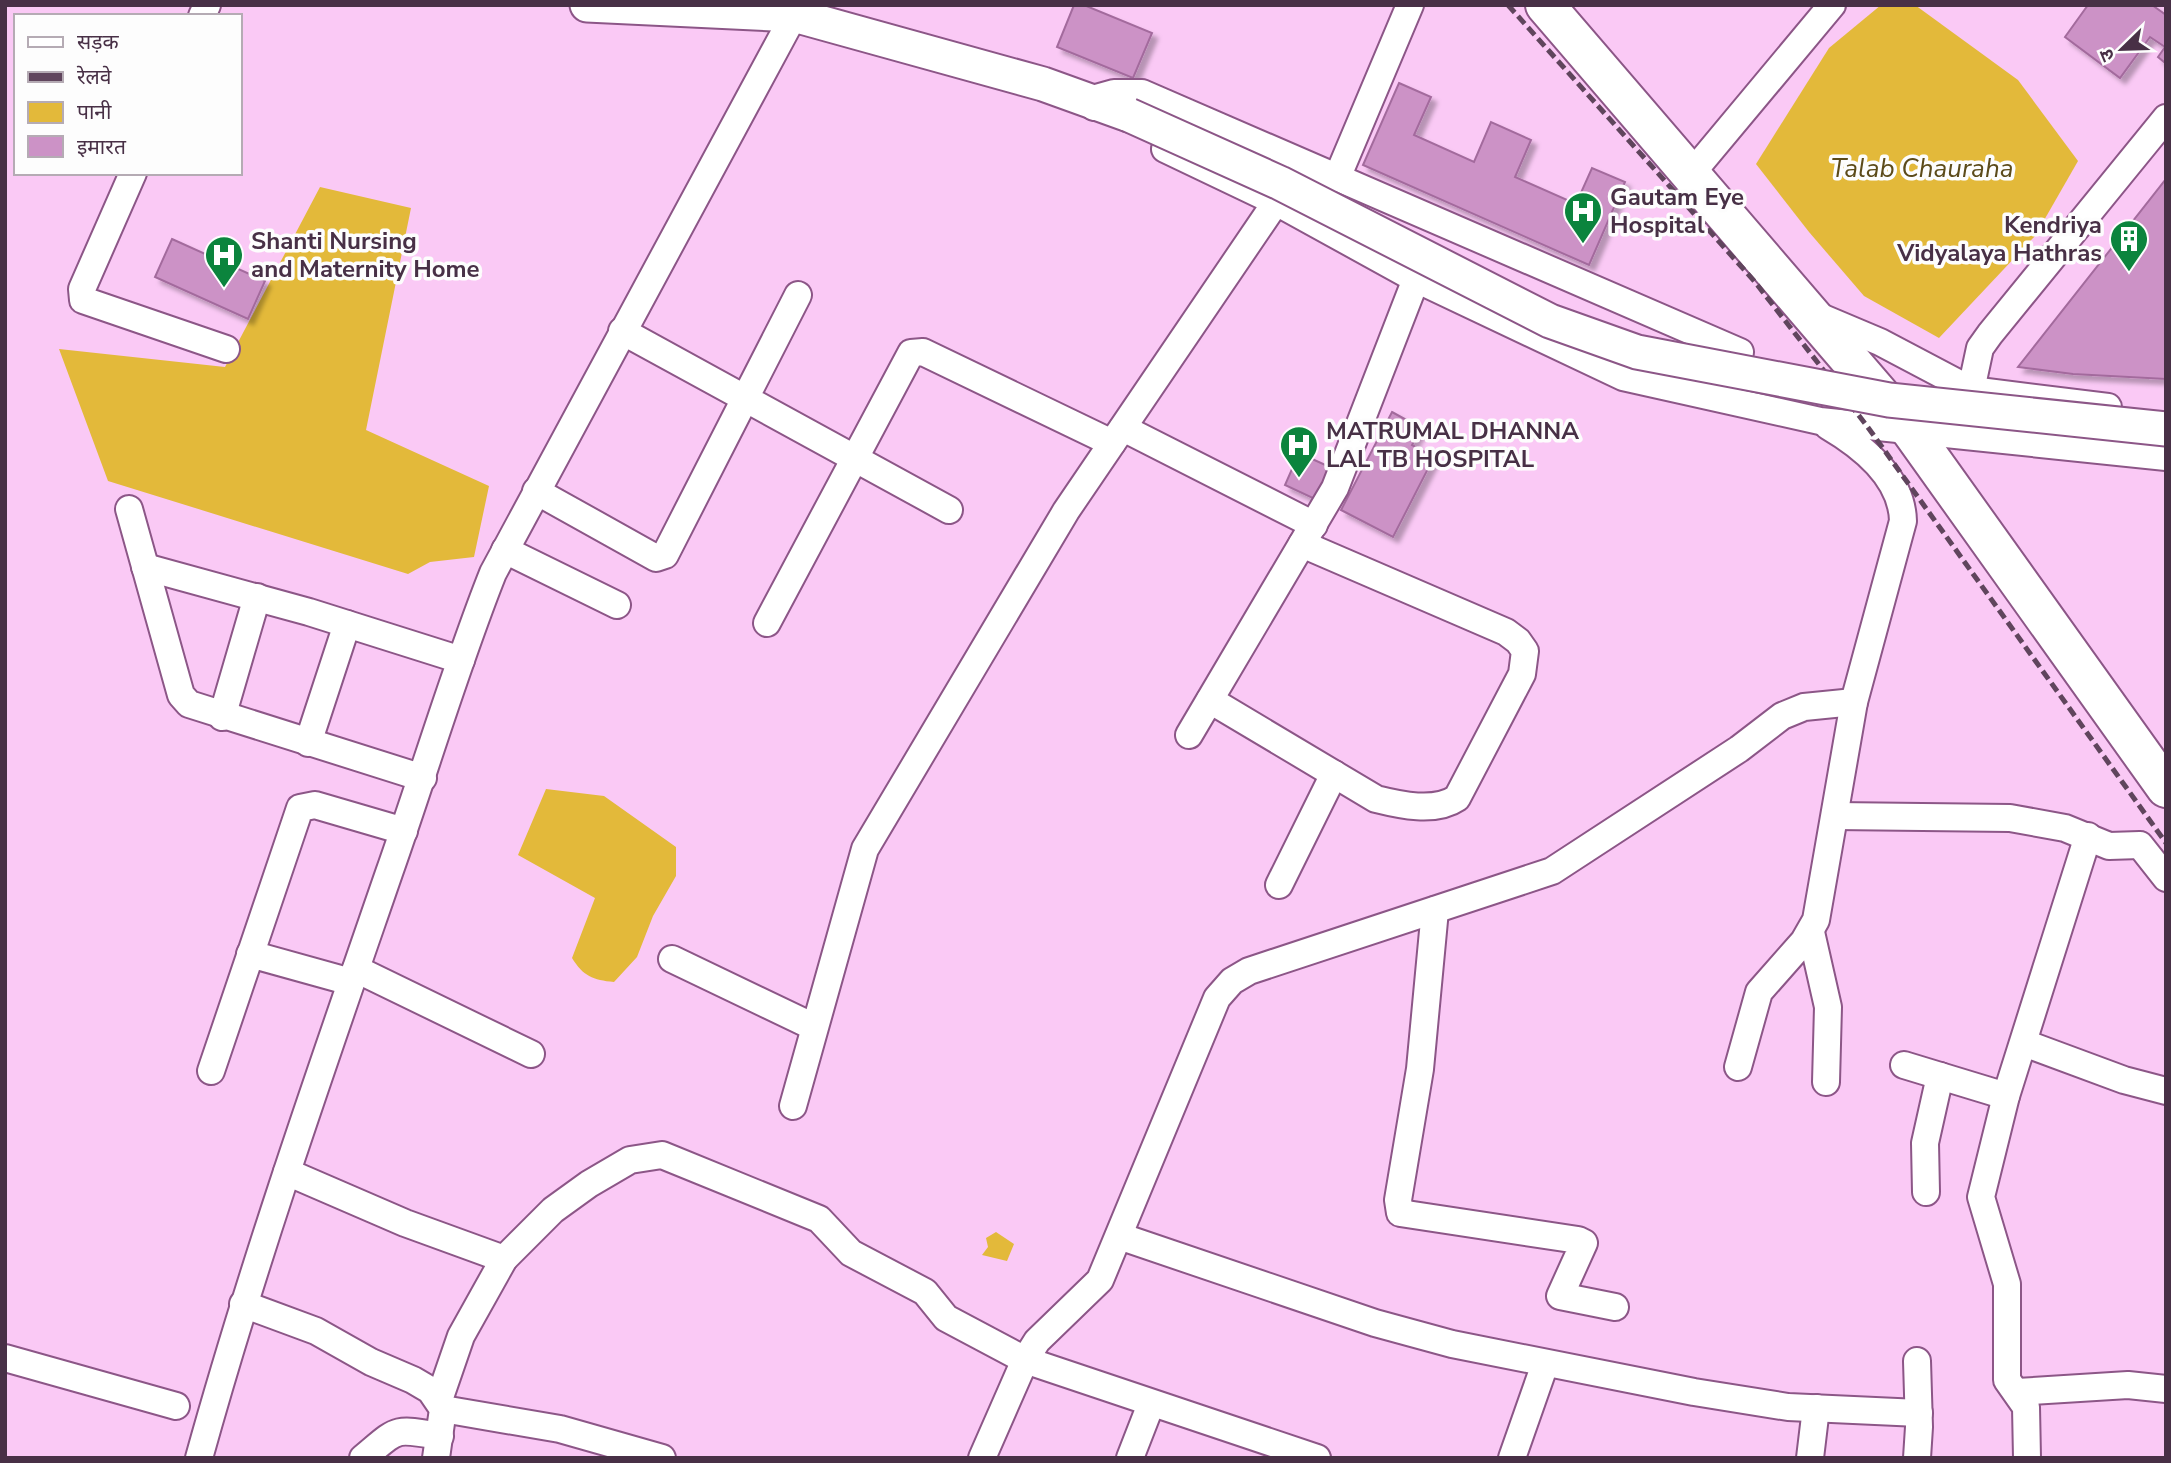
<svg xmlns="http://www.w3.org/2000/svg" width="2171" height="1463" font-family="'Nunito Sans','Noto Sans Devanagari',sans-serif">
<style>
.water{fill:#e3b93a}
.building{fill:#cc92c6;stroke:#a36b9d;stroke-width:2;filter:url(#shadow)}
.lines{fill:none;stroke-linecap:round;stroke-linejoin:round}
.minor-casing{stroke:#8c5687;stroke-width:30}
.major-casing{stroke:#8c5687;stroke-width:37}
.highway-casing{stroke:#8c5687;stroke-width:42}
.minor{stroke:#fff;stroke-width:26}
.major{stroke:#fff;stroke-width:33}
.highway{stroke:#fff;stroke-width:38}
.rail{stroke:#60455d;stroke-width:5;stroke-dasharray:10 5;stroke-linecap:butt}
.major-bridge-casing{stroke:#8c5687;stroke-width:37;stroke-linecap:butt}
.major-bridge{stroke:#fff;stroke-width:33}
.labels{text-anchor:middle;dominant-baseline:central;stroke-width:7;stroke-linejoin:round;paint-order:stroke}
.poi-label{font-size:24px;font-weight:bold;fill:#483046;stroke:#fdfdfd;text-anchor:start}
.water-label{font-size:26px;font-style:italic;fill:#5c4b1a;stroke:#fdfdfd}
</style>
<defs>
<filter id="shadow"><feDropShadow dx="5.5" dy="5.5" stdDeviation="2" flood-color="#0004"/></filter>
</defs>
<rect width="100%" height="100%" fill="#fac9f5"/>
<g class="water">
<polygon points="1881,5 1915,5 2018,80 2078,161 2035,236 1939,338 1864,296 1809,232 1756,164 1829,48"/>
<polygon points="320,187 411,208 366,430 489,486 474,557 430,562 408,574 108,481 59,349 225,367"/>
<path d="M546,789L604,796L676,847V876L653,916L637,957L614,982C593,980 583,976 572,958L595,898L518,855Z"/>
<polygon points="996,1232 1014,1244 1007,1261 982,1255 988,1247 986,1238"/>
</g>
<g class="building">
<polygon points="1074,5 1084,5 1152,33 1133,78 1057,47"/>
<polygon points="2088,5 2152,5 2166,15 2166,59 2164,62 2158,57 2165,47 2150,37 2120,78 2065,37"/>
<polygon points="1399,83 1431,97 1414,135 1474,162 1491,122 1531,140 1515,177 1576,204 1592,168 1625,182 1589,265 1363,165"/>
<polygon points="2166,179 2166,379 2073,374 2018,367"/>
<polygon points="172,239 265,281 248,319 155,277"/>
<polygon points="1392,412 1421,428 1412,445 1434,457 1393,537 1341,510"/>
<polygon points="1299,453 1332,468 1317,500 1285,485"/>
</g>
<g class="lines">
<defs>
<g id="minor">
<polyline points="202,16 207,5"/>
<polyline points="1094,107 1089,100 1114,93 1142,93 1740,352"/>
<polyline points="133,173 82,289 83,300 226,349"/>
<polyline points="1691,174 1832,5"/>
<polyline points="1337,178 1410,5"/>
<polyline points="1276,202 1416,279 1623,377 1820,421 2166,457"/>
<polyline points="1816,315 1880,342 1971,390 2108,407"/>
<polyline points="622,331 949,510"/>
<polyline points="1971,390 1980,348 1990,334 2166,118"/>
<polyline points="1123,428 1314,525"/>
<polyline points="536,491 656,558 665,555 798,295"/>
<polyline points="129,509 181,695 189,704 423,778"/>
<polyline points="505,550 617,605"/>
<polyline points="145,567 309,612 461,660"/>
<polyline points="767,623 911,353 923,352 1112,443"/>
<path d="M1210,700L1376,799C1400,805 1435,813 1457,798L1522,674L1525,651L1518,641L1506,632L1302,544"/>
<polyline points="222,717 257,597"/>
<polyline points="1189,735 1335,488 1416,279"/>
<polyline points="308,743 347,624"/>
<polyline points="1835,816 2010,818 2065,828 2109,846 2140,845 2166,878"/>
<polyline points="1279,885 1334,774"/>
<polyline points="1435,910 1420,1069 1398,1200 1400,1213 1578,1240 1584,1243 1560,1296 1615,1307"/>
<polyline points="1811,932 1828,1007 1826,1082"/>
<polyline points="250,954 351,982"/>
<polyline points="672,959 814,1027"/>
<polyline points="356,969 531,1054"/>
<polyline points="2024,1043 2124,1080 2166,1091"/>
<polyline points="1904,1065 2006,1096"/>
<path d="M1738,1067L1759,992L1804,941L1816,920L1854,702L1903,521C1902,477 1862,446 1828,426"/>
<polyline points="211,1071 300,808 315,805 404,831"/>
<polyline points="793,1106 865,849 1066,511 1276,202 1165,149"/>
<polyline points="287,1172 405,1223 504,1259"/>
<polyline points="1926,1192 1925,1143 1940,1076"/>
<polyline points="1119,1236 1375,1323 1452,1344 1694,1392 1788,1407 1919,1413"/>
<polyline points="243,1304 316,1331 371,1362 413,1380 430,1390 443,1409 436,1458"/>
<polyline points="5,1358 176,1406"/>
<polyline points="1917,1361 1919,1427 1917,1458"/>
<polyline points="2017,1392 2128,1385 2166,1389"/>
<polyline points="439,1400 461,1336 504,1259 553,1210 589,1184 630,1160 662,1155 819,1219 851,1253 925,1292 946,1318 1025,1360 1317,1458"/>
<polyline points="443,1409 560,1429 662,1458"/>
<path d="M199,1458C254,1260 322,1067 389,873C424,774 454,671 493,573L794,15"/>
<path d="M363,1458C399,1428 393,1428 440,1436"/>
<polyline points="982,1458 1025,1360 1037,1341 1100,1280 1217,998 1232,981 1249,971 1552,871 1739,749 1782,716 1804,707 1854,702"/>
<polyline points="1130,1458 1151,1404"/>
<polyline points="1512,1458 1545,1364"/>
<polyline points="1810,1458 1816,1408"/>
<polyline points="2027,1458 2026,1407 2007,1380 2007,1284 1981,1197 2006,1096 2088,836"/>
</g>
<polyline id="major" points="587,5 794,15 1043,84 1129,115"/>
<polyline id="highway" points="1545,5 1911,431 2166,788"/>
</defs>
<use href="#minor" class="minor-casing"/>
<use href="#major" class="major-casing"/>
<use href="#highway" class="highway-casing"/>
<use href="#minor" class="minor"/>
<use href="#major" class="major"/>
<use href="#highway" class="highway"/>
<polyline class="rail" points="1508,5 1755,282 1867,426 2166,843"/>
<defs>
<polyline id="major-bridge" points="1129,115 1280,183 1550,321 1637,352 1889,400 2166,429"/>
</defs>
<use href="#major-bridge" class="major-bridge-casing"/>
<use href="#major-bridge" class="major-bridge"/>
</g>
<defs>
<symbol id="hospital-pin" viewBox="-11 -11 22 30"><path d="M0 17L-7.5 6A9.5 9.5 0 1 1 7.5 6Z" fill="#0b843d" stroke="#fdfdfd"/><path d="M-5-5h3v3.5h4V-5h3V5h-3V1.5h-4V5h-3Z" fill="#fff"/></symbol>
<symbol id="building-pin" viewBox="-11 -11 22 30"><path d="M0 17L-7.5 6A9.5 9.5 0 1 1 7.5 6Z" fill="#0b843d" stroke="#fdfdfd"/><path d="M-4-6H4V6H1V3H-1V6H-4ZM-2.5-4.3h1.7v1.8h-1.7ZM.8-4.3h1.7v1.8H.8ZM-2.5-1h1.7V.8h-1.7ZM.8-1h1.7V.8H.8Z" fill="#fff"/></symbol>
</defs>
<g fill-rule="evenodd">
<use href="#hospital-pin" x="1561" y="189" width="44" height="60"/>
<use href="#building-pin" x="2107" y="217" width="44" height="60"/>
<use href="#hospital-pin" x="202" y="233" width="44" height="60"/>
<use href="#hospital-pin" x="1277" y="423" width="44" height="60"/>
</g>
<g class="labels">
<g class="poi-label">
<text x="1610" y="197">Gautam Eye<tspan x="1610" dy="28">Hospital</tspan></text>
<text x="2102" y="225" text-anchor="end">Kendriya<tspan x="2102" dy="28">Vidyalaya Hathras</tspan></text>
<text x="251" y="241">Shanti Nursing<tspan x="251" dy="28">and Maternity Home</tspan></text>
<text x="1326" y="431">MATRUMAL DHANNA<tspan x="1326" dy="28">LAL TB HOSPITAL</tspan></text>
</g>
<g class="water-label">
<text x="1922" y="168">Talab Chauraha</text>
</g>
</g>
<rect width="2171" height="1463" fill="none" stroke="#483046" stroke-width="14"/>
<rect x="14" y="14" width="228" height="161" fill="#fdfdfd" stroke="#b5abb4" stroke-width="2"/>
<rect x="28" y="37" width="35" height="10" fill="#ffffff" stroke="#b5abb4" stroke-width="2"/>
<text x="77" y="49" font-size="21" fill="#483046">सड़क</text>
<rect x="28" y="72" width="35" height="10" fill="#60455d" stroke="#b5abb4" stroke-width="2"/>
<text x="77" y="84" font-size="21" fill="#483046">रेलवे</text>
<rect x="28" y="102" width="35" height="21" fill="#e3b93a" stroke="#b5abb4" stroke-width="2"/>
<text x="77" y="119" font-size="21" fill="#483046">पानी</text>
<rect x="28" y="136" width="35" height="21" fill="#cc92c6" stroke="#b5abb4" stroke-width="2"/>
<text x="77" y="154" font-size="21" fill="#483046">इमारत</text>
<g transform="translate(2122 49) rotate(247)" stroke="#fdfdfd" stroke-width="5" paint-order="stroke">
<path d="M0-5L12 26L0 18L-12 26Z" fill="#483046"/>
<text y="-10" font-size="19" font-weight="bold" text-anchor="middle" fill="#483046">उ</text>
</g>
</svg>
